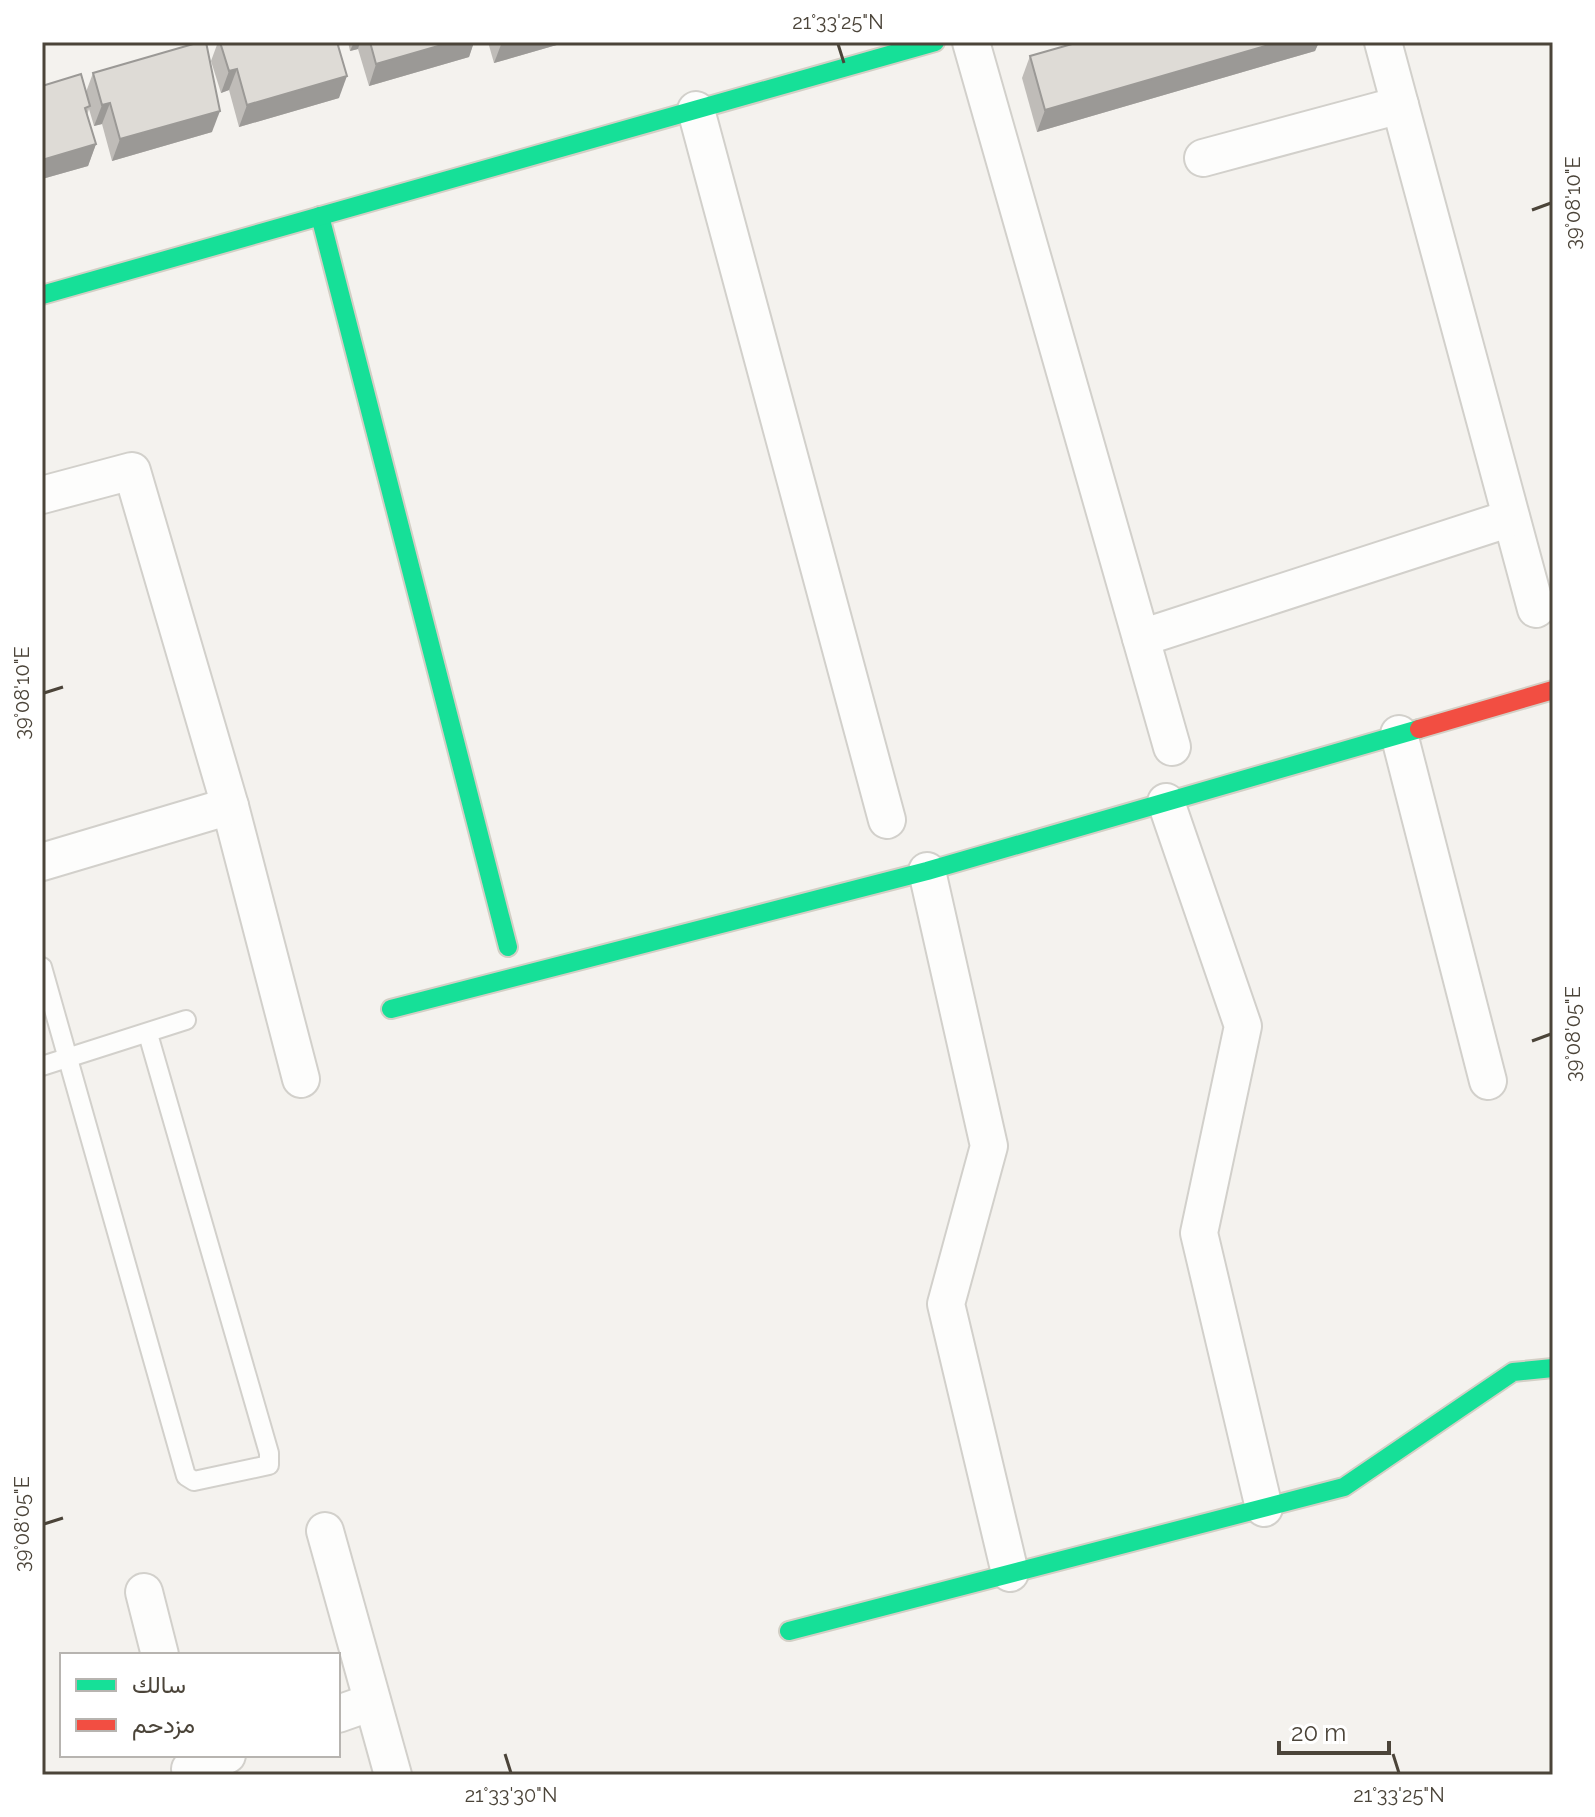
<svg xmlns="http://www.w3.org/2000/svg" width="1595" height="1817" font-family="Raleway,Vazirmatn,sans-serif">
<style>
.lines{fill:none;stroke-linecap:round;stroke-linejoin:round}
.lane-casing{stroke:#d2d0cb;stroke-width:22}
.street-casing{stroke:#d2d0cb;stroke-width:40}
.fast-casing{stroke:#d3cfc5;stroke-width:22}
.jam-casing{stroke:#d3cfc5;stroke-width:22}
.lane{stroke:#fdfdfc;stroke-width:18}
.street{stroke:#fdfdfc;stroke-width:36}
.fast{stroke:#16e098;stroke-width:18}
.jam{stroke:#f24e42;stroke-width:18}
.wall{fill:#bfbcb8}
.shaded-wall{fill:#9b9996}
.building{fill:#dedbd6;stroke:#9b9996;stroke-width:2}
.ticks{fill:none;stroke:#4b4439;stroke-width:3}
.neatline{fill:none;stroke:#4b4439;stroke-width:3}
.ticks-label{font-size:20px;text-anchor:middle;fill:#4b4439}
</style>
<rect width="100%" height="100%" fill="#f4f2ee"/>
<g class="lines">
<defs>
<g id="lane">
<polyline points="42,967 186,1476 194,1481 269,1465 269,1453 148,1034"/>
<polyline points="42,1066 186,1020"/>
</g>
<g id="street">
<polyline points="971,42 1172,747"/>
<polyline points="1383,42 1536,609"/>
<polyline points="696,110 887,820"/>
<polyline points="1203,158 1400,105"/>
<polyline points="42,495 132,471 230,806 301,1079"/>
<polyline points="1141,638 1511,518"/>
<polyline points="1399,734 1488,1081"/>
<polyline points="1166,802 1243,1026 1199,1233 1264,1508"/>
<polyline points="42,862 230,806"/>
<polyline points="927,871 989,1146 946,1304 1010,1573"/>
<polyline points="325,1531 393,1775"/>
<polyline points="144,1592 160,1655"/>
<polyline points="338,1714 372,1702"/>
<polyline points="190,1769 227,1755"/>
</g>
<g id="fast">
<polyline points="320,216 508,947"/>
<polyline points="42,295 935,42"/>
<polyline points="391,1009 927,871 1419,729"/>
<polyline points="789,1631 1344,1487 1513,1372 1553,1368"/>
</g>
<polyline id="jam" points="1419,729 1553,690"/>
</defs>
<use href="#lane" class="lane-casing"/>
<use href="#street" class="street-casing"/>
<use href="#fast" class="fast-casing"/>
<use href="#jam" class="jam-casing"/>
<use href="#lane" class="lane"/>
<use href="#street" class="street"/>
<use href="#fast" class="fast"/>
<use href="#jam" class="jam"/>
</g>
<g class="wall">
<polygon points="218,42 340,42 339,47 339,98 239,127 229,90 221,93 211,61"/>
<polygon points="348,42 474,42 469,57 369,86 358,49 350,51"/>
<polygon points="488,42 567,42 494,63"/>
<polygon points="1079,42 1319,42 1315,51 1037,132 1022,78 1030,56"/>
<polygon points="93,73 212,132 112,161 102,124 94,126 89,109 87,115 96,144 88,166 42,179 42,86 86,92"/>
</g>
<g class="shaded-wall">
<polygon points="354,42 360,42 358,49 350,51"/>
<polygon points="452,42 474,42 469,57 369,86 376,64"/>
<polygon points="502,42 567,42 494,63"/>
<polygon points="1279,42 1319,42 1315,51 1037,132 1045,110"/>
<polygon points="237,69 229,90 221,93 229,71"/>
<polygon points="347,76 339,98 239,127 247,105"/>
<polygon points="110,103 102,124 94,126 102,105"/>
<polygon points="220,111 212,132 112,161 120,139"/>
<polygon points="96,144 88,166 42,179 42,160"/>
</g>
<g class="building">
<polygon points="200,42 206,42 220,111 120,139 110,103 102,105 93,73"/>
<polygon points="220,42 337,42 347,76 247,105 237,69 229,71"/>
<polygon points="370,42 452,42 376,64"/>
<polygon points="1079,42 1279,42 1045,110 1030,56"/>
<polygon points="81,74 90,106 85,108 96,144 42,160 42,86"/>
</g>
<path class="ticks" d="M838,44L844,63M1532,210L1551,203M44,693L63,687M1532,1041L1551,1034M44,1524L63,1518M505,1754L511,1773M1393,1754L1399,1773"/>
<rect width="1595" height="1817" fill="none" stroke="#ffffff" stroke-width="88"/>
<rect x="60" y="1653" width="280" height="104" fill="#ffffff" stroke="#b7b4b0" stroke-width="2"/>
<rect x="76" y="1679" width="40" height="12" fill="#16e098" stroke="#b7b4b0" stroke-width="2"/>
<text x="132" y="1693" font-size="24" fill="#4b4439">سالك</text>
<rect x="76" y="1719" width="40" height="12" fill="#f24e42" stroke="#b7b4b0" stroke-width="2"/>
<text x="132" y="1733" font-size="24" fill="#4b4439">مزدحم</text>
<path d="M1279 1741v12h110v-12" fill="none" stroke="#4b4439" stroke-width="4"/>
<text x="1291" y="1741" font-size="24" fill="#4b4439" stroke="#ffffff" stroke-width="6" paint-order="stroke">20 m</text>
<rect x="44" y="44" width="1507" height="1729" class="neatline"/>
<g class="ticks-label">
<text x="838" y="29">21°33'25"N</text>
<text transform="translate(1573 203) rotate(-90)" y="7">39°08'10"E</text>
<text transform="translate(22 693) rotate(-90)" y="7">39°08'10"E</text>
<text transform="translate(1573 1034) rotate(-90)" y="7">39°08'05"E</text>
<text transform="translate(22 1524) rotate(-90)" y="7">39°08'05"E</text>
<text x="511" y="1802">21°33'30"N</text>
<text x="1399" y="1802">21°33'25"N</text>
</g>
</svg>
